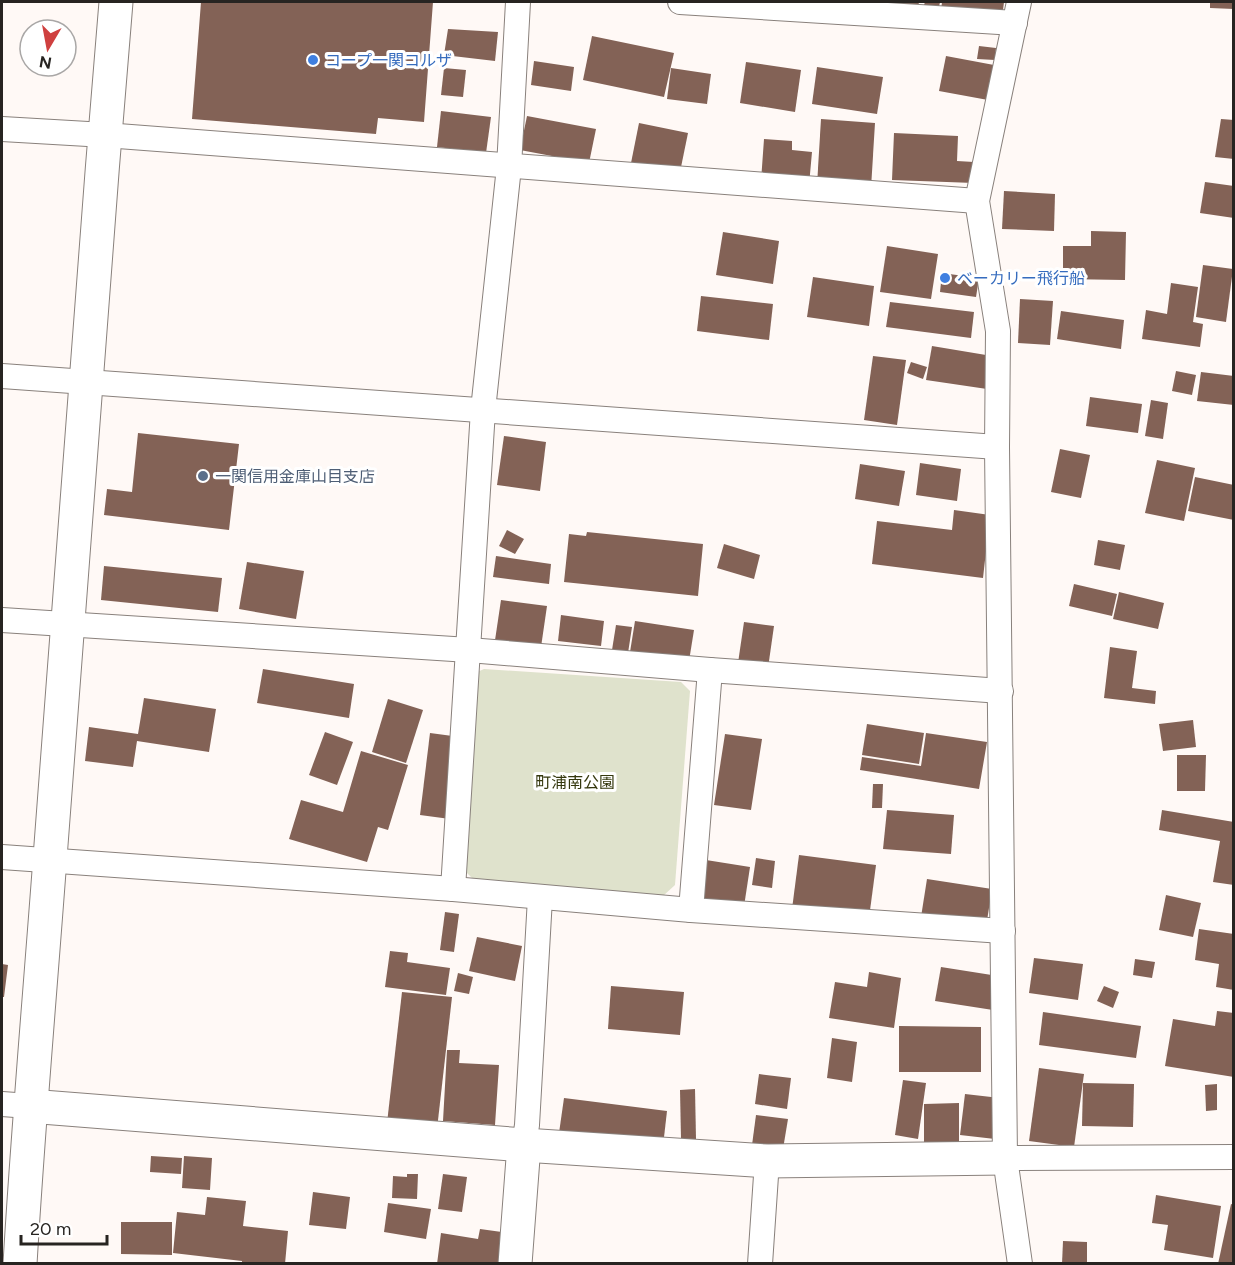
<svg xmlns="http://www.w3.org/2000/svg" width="1235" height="1265" font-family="Figtree,'Noto Sans JP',sans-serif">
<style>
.green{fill:#dfe2cc}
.building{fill:#836256}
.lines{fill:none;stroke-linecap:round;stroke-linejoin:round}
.street-casing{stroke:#89817c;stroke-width:26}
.secondary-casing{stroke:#89817c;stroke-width:35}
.street{stroke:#fff;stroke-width:24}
.secondary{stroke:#fff;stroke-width:33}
.shop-dot{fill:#3f7fe0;stroke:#fff;stroke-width:2}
.service-dot{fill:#5c6f8a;stroke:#fff;stroke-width:2}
.labels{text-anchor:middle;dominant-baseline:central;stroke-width:6;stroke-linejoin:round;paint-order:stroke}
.shop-label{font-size:16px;fill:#366cbe;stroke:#fff;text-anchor:start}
.service-label{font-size:16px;fill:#4e5e75;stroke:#fff;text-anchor:start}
.park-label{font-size:16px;fill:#35380e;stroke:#fff}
</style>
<rect width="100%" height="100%" fill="#fff9f6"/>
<polygon class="green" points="484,669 681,682 690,691 675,885 663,896 475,881 461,867 473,674"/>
<g class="building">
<polygon points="201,2 433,2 424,122 378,118 376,134 192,119"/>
<polygon points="876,2 919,2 917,12 875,6"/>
<polygon points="925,2 940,2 939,7 924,5"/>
<polygon points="942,2 1004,2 1002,18 941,10"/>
<polygon points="1210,2 1234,2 1234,9 1210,8"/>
<polygon points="448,29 498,32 495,61 444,55"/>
<polygon points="592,36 674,53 664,97 583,80"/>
<polygon points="979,46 996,48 995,60 977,59"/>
<polygon points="946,56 994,65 988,100 939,91"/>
<polygon points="534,61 574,67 571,91 531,85"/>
<polygon points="746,62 801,70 795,112 740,103"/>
<polygon points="817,67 883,77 877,114 812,104"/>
<polygon points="444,68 466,70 463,97 441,95"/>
<polygon points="671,68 711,74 707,104 667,99"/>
<polygon points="441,111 491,117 486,153 437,147"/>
<polygon points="527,116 596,129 589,163 520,150"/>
<polygon points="821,119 875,123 871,188 817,185"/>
<polygon points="1221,119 1234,120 1234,159 1215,157"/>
<polygon points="639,123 688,133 680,172 631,163"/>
<polygon points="894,133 958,136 957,161 974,162 974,183 892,180"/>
<polygon points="764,139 792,141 792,150 812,152 809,185 761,181"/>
<polygon points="1205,182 1234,186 1234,218 1200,213"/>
<polygon points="1004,191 1055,194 1054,231 1002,229"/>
<polygon points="1091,231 1126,232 1125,280 1063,279 1063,246 1091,246"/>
<polygon points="723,232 779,241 773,284 716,275"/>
<polygon points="887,246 938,254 931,299 880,292"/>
<polygon points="1203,265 1233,269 1226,322 1196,317"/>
<polygon points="942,273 979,278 976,297 940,292"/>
<polygon points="813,277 874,286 869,326 807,317"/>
<polygon points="1171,283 1198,287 1193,322 1203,324 1200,347 1142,339 1146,310 1167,314"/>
<polygon points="701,296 773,304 769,340 697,331"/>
<polygon points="1020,299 1053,301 1050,345 1018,343"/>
<polygon points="890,302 974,312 971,338 886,327"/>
<polygon points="1061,311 1124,320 1121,349 1057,339"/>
<polygon points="932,346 992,356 987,389 926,380"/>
<polygon points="873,356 906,360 897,425 864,420"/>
<polygon points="911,362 927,367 923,379 907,373"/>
<polygon points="1176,371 1196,375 1192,395 1172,391"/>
<polygon points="1201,372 1234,376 1234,405 1197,401"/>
<polygon points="1090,397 1142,404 1138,433 1086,426"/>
<polygon points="1151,400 1168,403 1163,439 1145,436"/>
<polygon points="138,433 239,444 229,530 104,515 107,489 132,492"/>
<polygon points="504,436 546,442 540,491 497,485"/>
<polygon points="1060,449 1090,455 1081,498 1051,492"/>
<polygon points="1157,460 1195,468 1184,521 1145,513"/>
<polygon points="920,463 961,469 957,501 916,495"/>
<polygon points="860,464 905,471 899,506 855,499"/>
<polygon points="1195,477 1234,485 1234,520 1188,511"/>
<polygon points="954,510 990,515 983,578 872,564 877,521 952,530"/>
<polygon points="507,530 524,539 515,554 499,546"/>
<polygon points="587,532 703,544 698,596 564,582 569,534 586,536"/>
<polygon points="1098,540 1125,545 1120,570 1094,565"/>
<polygon points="724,544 760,555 754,579 717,568"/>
<polygon points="496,556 551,564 549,584 493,577"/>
<polygon points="247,562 304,571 296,619 239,609"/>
<polygon points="104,566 222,578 218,612 101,600"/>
<polygon points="1074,584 1117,594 1112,616 1069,606"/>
<polygon points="1119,592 1164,603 1158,629 1113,619"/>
<polygon points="501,600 547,606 540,654 494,647"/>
<polygon points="561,615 604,621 601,646 558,641"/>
<polygon points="635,621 694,630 689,661 630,652"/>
<polygon points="744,622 774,626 768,668 738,663"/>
<polygon points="616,625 632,627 628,653 612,650"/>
<polygon points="1110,647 1137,651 1132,688 1156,691 1155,704 1104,698"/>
<polygon points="263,669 354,684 349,718 257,703"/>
<polygon points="144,698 216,709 209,752 137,741 133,767 85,761 89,727 138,734"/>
<polygon points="388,699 423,710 406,763 372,752"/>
<polygon points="1193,720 1196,747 1163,751 1159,724"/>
<polygon points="867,724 924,733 919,764 862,755"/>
<polygon points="325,732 353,742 337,785 309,775"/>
<polygon points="430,733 460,737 450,819 420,815"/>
<polygon points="926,733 987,742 979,789 860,770 862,757 921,766"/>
<polygon points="725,734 762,739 751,810 714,805"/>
<polygon points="361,751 408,765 388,830 378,827 367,862 289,839 301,800 343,812"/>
<polygon points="1177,755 1206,755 1205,791 1177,791"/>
<polygon points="873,784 883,784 882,808 872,808"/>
<polygon points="887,810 954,815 951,854 883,849"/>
<polygon points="1162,810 1234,822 1234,885 1213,882 1220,841 1159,830"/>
<polygon points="799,855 876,865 869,918 792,909"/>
<polygon points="756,858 775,861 772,888 752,885"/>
<polygon points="706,860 750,867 743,913 699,907"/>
<polygon points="927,879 992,889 986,927 921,917"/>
<polygon points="1166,895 1201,903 1193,937 1159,930"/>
<polygon points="445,912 459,914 454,952 440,950"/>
<polygon points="1199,929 1234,934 1234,990 1216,987 1219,964 1195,960"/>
<polygon points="477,937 522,946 515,981 469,971"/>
<polygon points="390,951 408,953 407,962 450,968 446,995 385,987"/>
<polygon points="1034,958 1083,964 1078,1000 1029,993"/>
<polygon points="1135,959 1155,962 1152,978 1133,975"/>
<polygon points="2,964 8,965 4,997 2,997"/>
<polygon points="941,967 998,976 993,1010 935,1001"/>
<polygon points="869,972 901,978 894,1028 829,1018 835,982 867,987"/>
<polygon points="458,973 473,977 469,994 454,991"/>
<polygon points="611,986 684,992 680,1035 608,1029"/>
<polygon points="1104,986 1119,992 1113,1008 1097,1001"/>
<polygon points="402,992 452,997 437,1129 387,1123"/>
<polygon points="1217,1011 1234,1013 1234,1077 1165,1066 1173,1019 1215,1026"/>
<polygon points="1043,1012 1141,1026 1136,1058 1039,1045"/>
<polygon points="899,1026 981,1027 981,1072 899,1072"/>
<polygon points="832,1038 857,1042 852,1082 827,1078"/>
<polygon points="447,1050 460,1050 459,1063 499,1065 495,1125 443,1121"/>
<polygon points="1039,1068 1084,1074 1074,1147 1029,1141"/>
<polygon points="759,1074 791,1078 787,1109 755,1104"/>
<polygon points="903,1080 926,1083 918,1139 895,1135"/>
<polygon points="1083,1083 1134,1084 1133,1127 1082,1126"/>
<polygon points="1217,1084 1217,1110 1206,1111 1205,1085"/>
<polygon points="695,1089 696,1139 681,1139 680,1090"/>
<polygon points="965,1094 1000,1098 995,1139 960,1135"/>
<polygon points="564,1098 667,1111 663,1146 559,1133"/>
<polygon points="959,1103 959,1144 924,1144 924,1104"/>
<polygon points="756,1115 788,1119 783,1149 752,1145"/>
<polygon points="151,1156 182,1158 181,1174 150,1172"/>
<polygon points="184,1156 212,1158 210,1190 182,1188"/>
<polygon points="407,1174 418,1174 417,1199 392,1198 393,1176 407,1177"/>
<polygon points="443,1174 467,1177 462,1212 438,1209"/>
<polygon points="313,1192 350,1197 346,1229 309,1225"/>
<polygon points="1156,1195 1221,1206 1213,1258 1164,1250 1168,1225 1152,1223"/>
<polygon points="207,1197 246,1201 243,1226 288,1231 285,1264 242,1264 242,1261 173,1253 177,1212 205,1215"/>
<polygon points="388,1203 431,1209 426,1239 384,1232"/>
<polygon points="1231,1204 1234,1205 1234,1264 1218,1264"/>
<polygon points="121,1222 172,1222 172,1255 121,1254"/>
<polygon points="480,1229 509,1233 505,1264 437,1264 441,1233 478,1239"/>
<polygon points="1063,1241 1087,1242 1087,1264 1062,1264"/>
</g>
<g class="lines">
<defs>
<g id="street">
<polyline points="680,2 1015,23"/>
<polyline points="1019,2 977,201 998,331 997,447 1005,1158 1020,1264"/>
<polyline points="2,129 105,135 977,201"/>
<polyline points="2,376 997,447"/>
<polyline points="2,620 469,650 710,670 1001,691"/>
<polyline points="2,857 453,889 691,910 1003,931"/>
<polyline points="453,889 483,410 509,167 518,2"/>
<polyline points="691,910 710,670"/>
<polyline points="2,1104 29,1106"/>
<polyline points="524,1145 527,1125 540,898"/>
<polyline points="1005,1158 1234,1157"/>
<polyline points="760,1264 767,1161"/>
</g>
<g id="secondary">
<polyline points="29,1106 524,1145 767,1161 1005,1158"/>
<path d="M20,1264C28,1128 40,993 50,858C71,572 92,287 116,2"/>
<polyline points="515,1264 524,1145"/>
</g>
</defs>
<use href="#street" class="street-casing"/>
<use href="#secondary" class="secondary-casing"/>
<use href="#street" class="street"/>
<use href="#secondary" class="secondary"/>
</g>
<g class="shop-dot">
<circle cx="313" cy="60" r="6"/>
<circle cx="945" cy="278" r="6"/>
</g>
<circle class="service-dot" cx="203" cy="476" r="6"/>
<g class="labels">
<g class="shop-label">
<text x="325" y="60">コープ一関コルザ</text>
<text x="957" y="278">ベーカリー飛行船</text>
</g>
<g class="service-label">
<text x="215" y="476">一関信用金庫山目支店</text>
</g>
<g class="park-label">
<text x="575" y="782">町浦南公園</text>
</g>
</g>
<rect width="1235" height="1265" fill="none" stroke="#272421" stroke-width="6"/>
<g transform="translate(48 48) rotate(190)"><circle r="28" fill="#ffffff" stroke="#a9a7a6" stroke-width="1.5"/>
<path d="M0-4.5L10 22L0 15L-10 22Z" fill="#cf403f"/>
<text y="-9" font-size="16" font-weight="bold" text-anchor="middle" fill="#272421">N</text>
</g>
<path d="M21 1235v9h86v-9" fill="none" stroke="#272421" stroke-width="3"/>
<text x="30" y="1235" font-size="18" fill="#272421" stroke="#ffffff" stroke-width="4.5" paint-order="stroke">20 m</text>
</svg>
